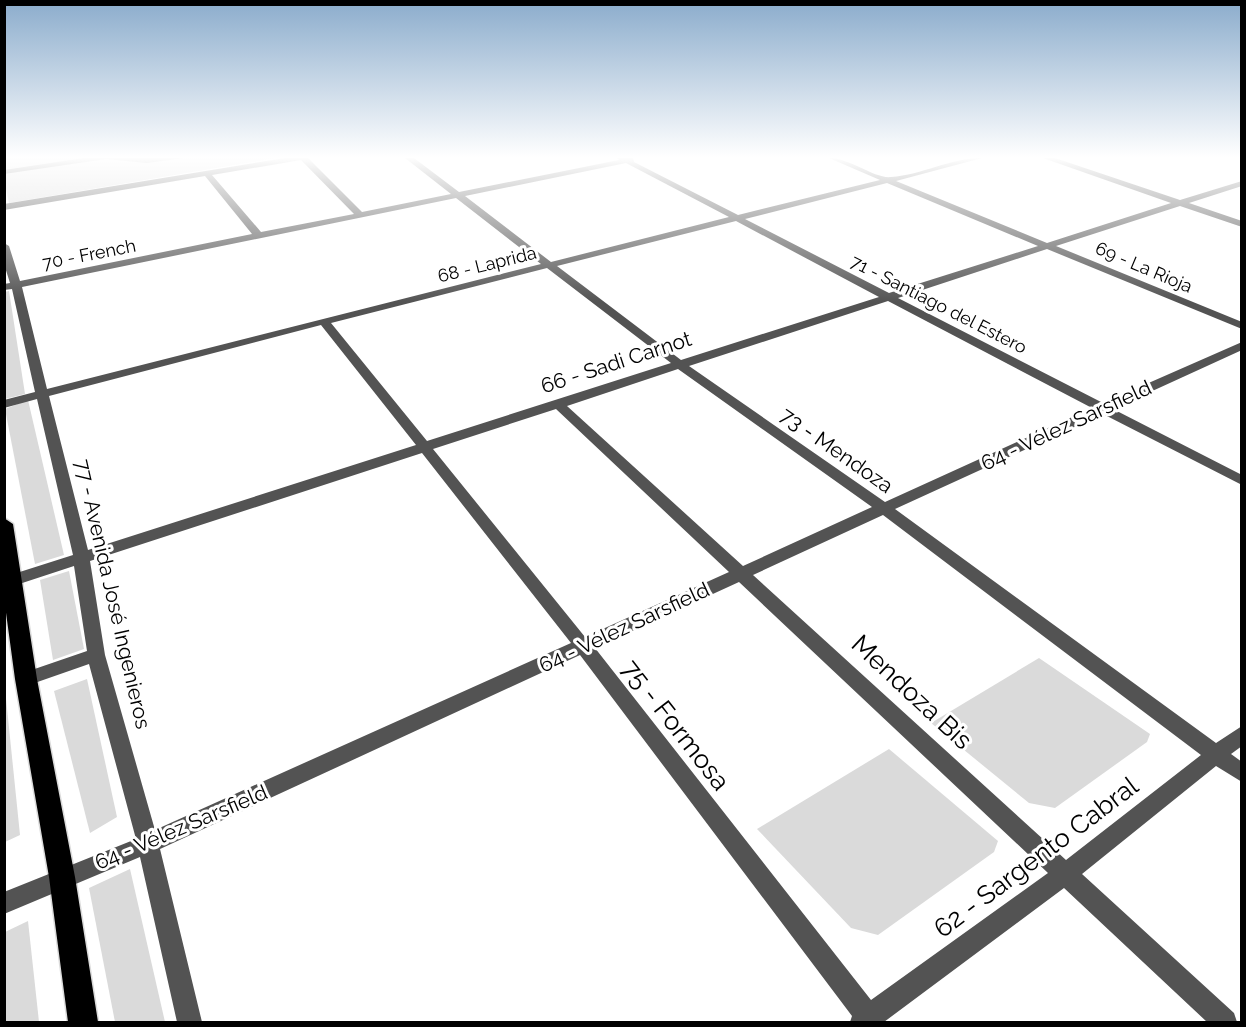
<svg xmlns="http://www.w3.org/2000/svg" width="1246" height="1027" font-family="Raleway,sans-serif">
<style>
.green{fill:#dadada}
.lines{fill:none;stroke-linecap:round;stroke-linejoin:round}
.highway-casing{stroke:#dbdbdb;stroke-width:3}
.minor{fill:#535353;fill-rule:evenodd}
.highway{fill:#000;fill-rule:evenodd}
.labels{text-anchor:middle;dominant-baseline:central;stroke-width:6;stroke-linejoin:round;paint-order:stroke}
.far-street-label{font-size:18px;fill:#000;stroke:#fff}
.street-label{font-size:21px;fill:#000;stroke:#fff}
.near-street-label{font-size:26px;fill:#000;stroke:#fff}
</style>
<rect width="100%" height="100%" fill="#fff"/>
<g class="green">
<polygon points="4,158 275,158 9,203 5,184"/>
<polygon points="9,291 25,394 5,399 4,292"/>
<polygon points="28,400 64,555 35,564 5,409"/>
<polygon points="69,571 84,649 53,660 40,580"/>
<polygon points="1039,658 1150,734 1147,742 1055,808 1029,803 931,723"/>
<polygon points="4,679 20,835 5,842 4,842"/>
<polygon points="87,679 117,817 90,833 54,691"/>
<polygon points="889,749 998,841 994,852 878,935 851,928 757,829"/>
<polygon points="130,869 165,1022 115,1022 89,888"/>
<polygon points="28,921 39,1022 5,1022 5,932"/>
</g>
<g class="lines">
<defs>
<polygon id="highway" points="4,518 13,524 37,679 75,877 98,1022 68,1022 49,877 15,679 4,598"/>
</defs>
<use href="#highway" class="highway-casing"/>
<g class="minor">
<polygon points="84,158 184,158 147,163 106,159 4,174 4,170"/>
<path d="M285,158H308L362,212L451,194L405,158H414L459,192L619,160L617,158H633L634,162L738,215L880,180L829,158C850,158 875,179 891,177C922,175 950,158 982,158L896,181L1047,243L1171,203L1043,158H1055L1180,200L1242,181V186L1189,203L1242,221V227L1180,206L1056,246L1242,322V329L1047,249L898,298L1103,403L1242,342V350L1113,409L1242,475V485L1103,414L895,509L1216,743L1242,726V746L1231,754L1242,762V782L1216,766L1082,874L1234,1013L1237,1022H1207L1064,888L884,1022H850L852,1016L580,655L160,849L202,1022H177L140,857L4,914V892L136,839L89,664L26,686L20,684L17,679L20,674L87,651L74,566L4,589V577L73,555L37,399L4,408V400L35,392L12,289L4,290V284L10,283L4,264V243L9,246L20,281L252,234L205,176L4,210V204ZM301,160L354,214L261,232L212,175ZM626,163L729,217L551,262L465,196ZM887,183L1038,246L889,293L745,219ZM456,198L541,264L47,389L22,287ZM736,221L879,297L681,360L557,266ZM547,268L671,363L427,441L331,323ZM888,301L1092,408L885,502L689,366ZM321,325L416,445L88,550L49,396ZM678,369L872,507L743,566L567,406ZM556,409L729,572L585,637L433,449ZM422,453L571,643L155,830L105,655L90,561ZM883,515L1201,755L1066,860L753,575ZM739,582L1048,873L871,1000L595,648Z"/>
</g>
<use href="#highway" class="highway"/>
</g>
<linearGradient id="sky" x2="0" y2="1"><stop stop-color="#8baccc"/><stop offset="0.52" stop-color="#fff"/><stop offset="1" stop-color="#fff" stop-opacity="0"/></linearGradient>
<rect width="1246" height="302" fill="url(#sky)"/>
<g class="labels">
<g class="far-street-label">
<text transform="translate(89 254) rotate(-11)">70 - French</text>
<text transform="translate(487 264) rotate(-14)">68 - Laprida</text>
<text transform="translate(1144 267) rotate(23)">69 - La Rioja</text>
<text transform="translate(939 304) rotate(27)">71 - Santiago del Estero</text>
</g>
<g class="street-label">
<text transform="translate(616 362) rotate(-18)">66 - Sadi Carnot</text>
<text transform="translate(1066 425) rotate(-25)">64 - Vélez Sarsfield</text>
<text transform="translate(837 450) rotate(35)">73 - Mendoza</text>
<text transform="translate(113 594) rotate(77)">77 - Avenida José Ingenieros</text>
<text transform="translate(624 627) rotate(-25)">64 - Vélez Sarsfield</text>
<text transform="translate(181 827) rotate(-23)">64 - Vélez Sarsfield</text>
</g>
<g class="near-street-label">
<text transform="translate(912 692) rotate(43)">Mendoza Bis</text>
<text transform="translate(676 725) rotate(52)">75 - Formosa</text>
<text transform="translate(1036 857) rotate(-37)">62 - Sargento Cabral</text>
</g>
</g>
<rect width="1246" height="1027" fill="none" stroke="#000000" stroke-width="12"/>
</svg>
